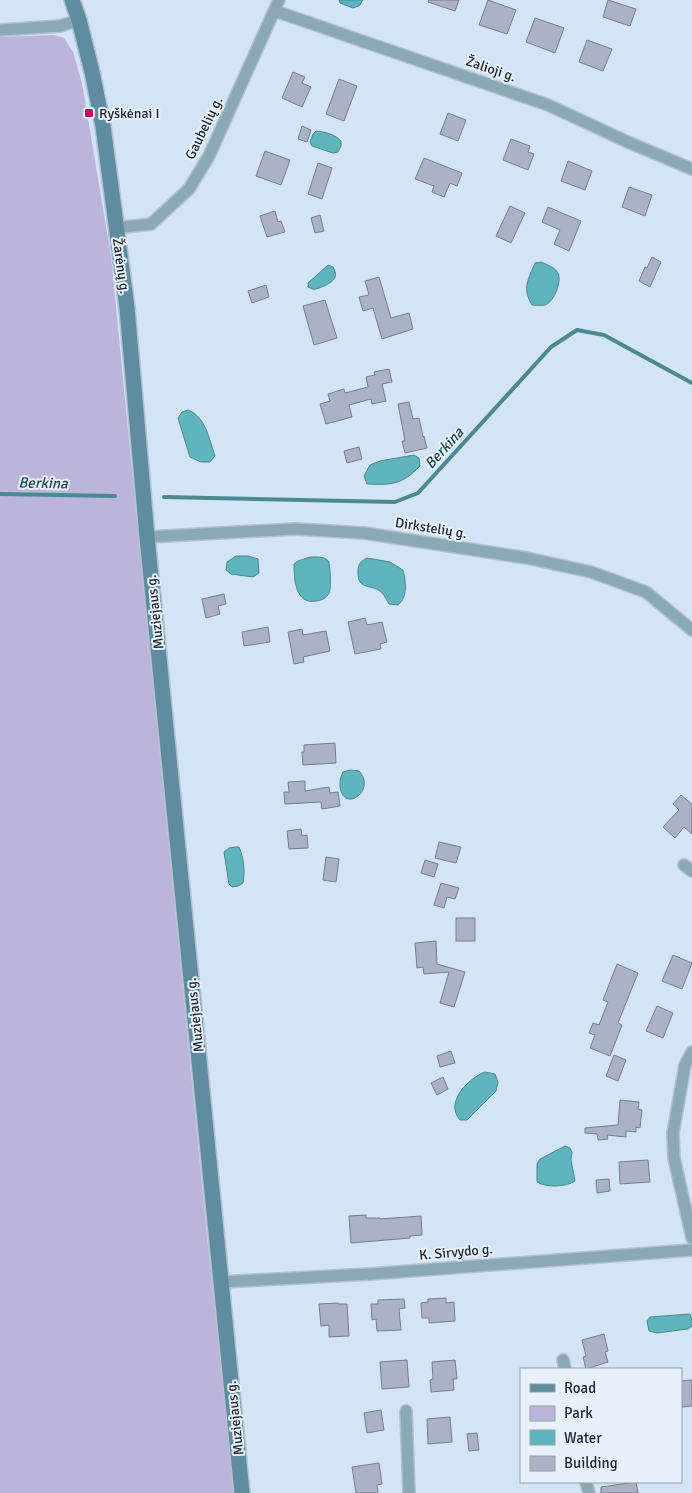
<svg xmlns="http://www.w3.org/2000/svg" width="692" height="1493" font-family="Signika,sans-serif">
<style>
.green{fill:#bbb5da}
.water{fill:#5fb4bd;stroke:#4b8891}
.lines{fill:none;stroke-linecap:round;stroke-linejoin:round}
.stream{stroke:#4b8891;stroke-width:4}
.building{fill:#abb2c6;stroke:#767c8f}
.street-casing{stroke:#b2c1d1;stroke-width:14}
.secondary-casing{stroke:#b2c1d1;stroke-width:18}
.street{stroke:#8ba8b5;stroke-width:11}
.secondary{stroke:#5f8c9f;stroke-width:15}
.poi-dot{fill:#a81d5f;stroke:#e6f1fb;stroke-width:2}
.labels{text-anchor:middle;dominant-baseline:central;stroke-width:4;stroke-linejoin:round;paint-order:stroke}
.street-label{font-size:14px;fill:#1d232a;stroke:#e6f1fb}
.poi-label{font-size:14px;fill:#1d232a;stroke:#e6f1fb;text-anchor:start}
.water-label{font-size:15px;font-style:italic;fill:#1e454a;stroke:#e6f1fb}
</style>
<rect width="100%" height="100%" fill="#d3e4f6"/>
<polygon class="green" points="53,35 64,38 73,52 82,83 111,256 207,1236 235,1493 0,1493 0,37"/>
<g class="water">
<polygon points="339,0 363,0 359,6 353,8 340,3"/>
<path d="M316,131C325,132 335,134 341,141V146L338,152L333,153L312,146L310,142L313,134Z"/>
<path d="M541,262C546,264 556,268 558,273C562,282 554,302 545,305C541,306 536,305 532,305C522,288 528,280 535,263Z"/>
<path d="M328,265L333,267C335,271 337,275 334,279C332,283 320,288 316,289C312,290 311,288 308,287V283Z"/>
<path d="M188,410C206,417 209,439 215,456L210,462H201L190,457L178,418L182,412Z"/>
<path d="M414,455L419,458L420,466C402,485 391,485 367,484L364,476L370,465L380,461Z"/>
<polygon points="236,556 248,556 258,559 259,573 253,577 231,574 226,570 227,562"/>
<path d="M310,557C317,557 325,556 329,562C330,572 332,584 329,593C326,599 322,600 316,601C295,605 294,578 294,564L298,561Z"/>
<path d="M367,558L390,562L403,570C406,582 408,597 398,605L389,604C387,601 385,596 382,593C373,583 357,592 358,571C358,564 361,561 367,558Z"/>
<path d="M350,770L359,771C377,790 344,814 340,787C340,780 340,778 343,772Z"/>
<path d="M235,847H239C244,858 245,872 243,883L238,886L232,887L229,884L224,852L229,848Z"/>
<path d="M485,1072L495,1074L498,1082L496,1091L467,1120H460C444,1102 469,1078 485,1072Z"/>
<path d="M565,1146L570,1148L572,1152L571,1160L575,1181C566,1187 546,1188 537,1182V1164L540,1159Z"/>
<polygon points="690,1314 692,1319 692,1326 688,1329 657,1333 649,1331 647,1321 650,1317"/>
</g>
<g class="lines">
<g class="stream">
<polyline points="0,494 115,496"/>
<polyline points="164,497 395,502 418,493 551,347 577,330 604,335 692,383"/>
</g>
</g>
<g class="building">
<polygon points="429,0 459,0 455,11 428,2"/>
<polygon points="488,0 516,10 507,34 479,25"/>
<polygon points="608,0 636,9 630,26 603,17"/>
<polygon points="535,18 564,28 555,53 526,42"/>
<polygon points="587,40 612,49 603,71 579,62"/>
<polygon points="293,72 305,77 302,83 311,87 302,107 282,98"/>
<polygon points="339,79 357,86 344,121 326,114"/>
<polygon points="448,113 466,120 458,141 440,134"/>
<polygon points="302,126 311,130 307,142 298,139"/>
<polygon points="511,139 530,146 528,152 534,154 528,170 503,160"/>
<polygon points="265,151 290,160 281,185 256,176"/>
<polygon points="424,158 462,173 457,186 450,183 444,197 432,192 434,186 415,179"/>
<polygon points="568,161 592,171 585,190 561,181"/>
<polygon points="318,163 332,168 322,199 308,194"/>
<polygon points="629,187 652,195 645,216 622,207"/>
<polygon points="510,206 525,213 511,243 496,236"/>
<polygon points="548,207 581,221 569,251 554,244 560,230 542,222"/>
<polygon points="275,211 278,222 281,221 285,232 267,237 260,216"/>
<polygon points="320,215 324,231 315,233 311,218"/>
<polygon points="652,257 661,262 650,287 639,281 645,267 647,268"/>
<polygon points="379,277 391,318 409,313 413,329 382,339 373,308 363,311 359,297 369,295 365,281"/>
<polygon points="266,285 269,297 252,303 248,291"/>
<polygon points="325,300 337,338 314,345 303,306"/>
<polygon points="389,369 392,382 382,384 386,401 372,404 371,399 349,405 352,417 326,424 320,404 330,401 328,394 344,389 345,393 368,387 366,377 375,375 374,372"/>
<polygon points="409,402 413,419 419,418 423,437 424,436 427,448 405,453 402,441 405,441 398,404"/>
<polygon points="359,447 362,459 347,463 344,451"/>
<polygon points="224,594 226,604 218,606 220,614 206,618 202,599"/>
<polygon points="365,618 367,625 382,622 387,642 380,644 381,649 355,654 348,622"/>
<polygon points="268,627 270,642 244,646 242,632"/>
<polygon points="302,629 303,635 326,631 330,651 303,657 304,662 294,664 288,632"/>
<polygon points="335,743 336,763 303,765 302,752 304,752 304,745"/>
<polygon points="305,781 305,791 329,787 330,793 338,792 340,806 322,809 321,802 285,804 284,792 289,792 288,782"/>
<polygon points="681,795 692,804 692,834 684,827 675,838 663,827 679,810 673,804"/>
<polygon points="301,829 302,836 307,835 308,848 289,849 287,831"/>
<polygon points="439,842 461,847 456,863 435,858"/>
<polygon points="326,857 339,859 336,882 323,880"/>
<polygon points="425,860 438,864 434,877 421,873"/>
<polygon points="441,883 459,888 455,899 447,897 444,908 434,905"/>
<rect x="456" y="918" width="19" height="23"/>
<polygon points="436,941 437,964 465,972 454,1007 440,1003 449,972 424,974 423,967 417,968 415,943"/>
<polygon points="673,955 692,963 682,989 662,981"/>
<polygon points="617,964 638,973 618,1023 622,1025 610,1056 590,1048 595,1035 589,1033 593,1023 599,1025 608,1002 603,1000"/>
<polygon points="657,1006 673,1013 663,1038 646,1031"/>
<polygon points="451,1051 455,1063 440,1067 437,1056"/>
<polygon points="614,1055 626,1060 618,1081 606,1076"/>
<polygon points="443,1077 448,1089 437,1095 431,1083"/>
<polygon points="620,1100 639,1102 638,1109 642,1110 640,1128 636,1127 636,1132 626,1131 626,1137 607,1135 608,1139 598,1140 597,1134 585,1133 585,1128 618,1125"/>
<polygon points="648,1160 650,1182 620,1184 619,1162"/>
<polygon points="609,1179 610,1191 597,1193 596,1180"/>
<polygon points="366,1215 366,1218 380,1218 380,1219 421,1216 422,1235 410,1236 410,1238 351,1243 349,1216"/>
<polygon points="446,1298 446,1303 454,1302 455,1321 429,1323 429,1318 422,1318 421,1303 428,1302 428,1299"/>
<polygon points="404,1299 405,1308 399,1309 401,1330 377,1331 376,1319 372,1320 371,1304 378,1304 378,1300"/>
<polygon points="338,1303 338,1304 347,1304 349,1336 329,1337 329,1325 321,1326 319,1304"/>
<polygon points="604,1334 608,1351 605,1352 608,1362 586,1369 583,1357 586,1356 582,1340"/>
<polygon points="407,1360 409,1387 382,1389 380,1362"/>
<polygon points="455,1360 457,1379 453,1379 454,1390 431,1392 430,1380 433,1379 432,1362"/>
<polygon points="692,1380 692,1406 682,1407 681,1381"/>
<polygon points="381,1410 384,1430 367,1433 364,1413"/>
<polygon points="450,1417 452,1442 428,1444 427,1419"/>
<polygon points="477,1433 479,1450 469,1451 467,1434"/>
<polygon points="379,1463 382,1484 377,1485 378,1493 356,1493 352,1467"/>
<polygon points="636,1482 638,1493 601,1493 601,1487"/>
</g>
<g class="lines">
<defs>
<g id="street">
<polyline points="275,11 548,105 630,143 692,169"/>
<polyline points="0,30 60,26 79,20"/>
<polyline points="116,228 151,224 189,189 209,156 279,0"/>
<polyline points="147,537 295,529 364,533 527,558 591,572 646,592 692,630"/>
<polyline points="684,865 692,871"/>
<polyline points="692,1052 685,1065 673,1133 674,1158 692,1238"/>
<polyline points="221,1282 370,1274 692,1250"/>
<polyline points="563,1360 565,1369"/>
<polyline points="406,1411 409,1493"/>
<polyline points="586,1482 589,1493"/>
</g>
<polyline id="secondary" points="72,0 79,20 92,72 103,126 127,308 147,537 242,1493"/>
</defs>
<use href="#street" class="street-casing"/>
<use href="#secondary" class="secondary-casing"/>
<use href="#street" class="street"/>
<use href="#secondary" class="secondary"/>
</g>
<rect class="poi-dot" x="84" y="108" width="10" height="10" rx="2.5"/>
<g class="labels">
<g class="street-label">
<text transform="translate(491 69) rotate(19)">Žalioji g.</text>
<text transform="translate(204 128) rotate(-64)">Gaubelių g.</text>
<text transform="translate(121 266) rotate(82)">Žarėnų g.</text>
<text transform="translate(431 528) rotate(9)">Dirkstelių g.</text>
<text transform="translate(155 612) rotate(-96)">Muziejaus g.</text>
<text transform="translate(195 1015) rotate(-96)">Muziejaus g.</text>
<text transform="translate(456 1252) rotate(-5)">K. Sirvydo g.</text>
<text transform="translate(235 1418) rotate(-96)">Muziejaus g.</text>
</g>
<g class="poi-label">
<text x="99" y="113">Ryškėnai I</text>
</g>
<g class="water-label">
<text transform="translate(444 448) rotate(-48)">Berkina</text>
<text transform="translate(43 483) rotate(1)">Berkina</text>
</g>
</g>
<rect x="520" y="1368" width="162" height="115" fill="#e6f1fb" stroke="#969fa7"/>
<rect x="530" y="1384" width="25" height="8" fill="#5f8c9f" stroke="#969fa7"/>
<text x="564" y="1393" font-size="15" fill="#1d232a">Road</text>
<rect x="530" y="1406" width="25" height="15" fill="#bbb5da" stroke="#969fa7"/>
<text x="564" y="1418" font-size="15" fill="#1d232a">Park</text>
<rect x="530" y="1430" width="25" height="15" fill="#5fb4bd" stroke="#969fa7"/>
<text x="564" y="1443" font-size="15" fill="#1d232a">Water</text>
<rect x="530" y="1456" width="25" height="15" fill="#abb2c6" stroke="#969fa7"/>
<text x="564" y="1468" font-size="15" fill="#1d232a">Building</text>
</svg>
